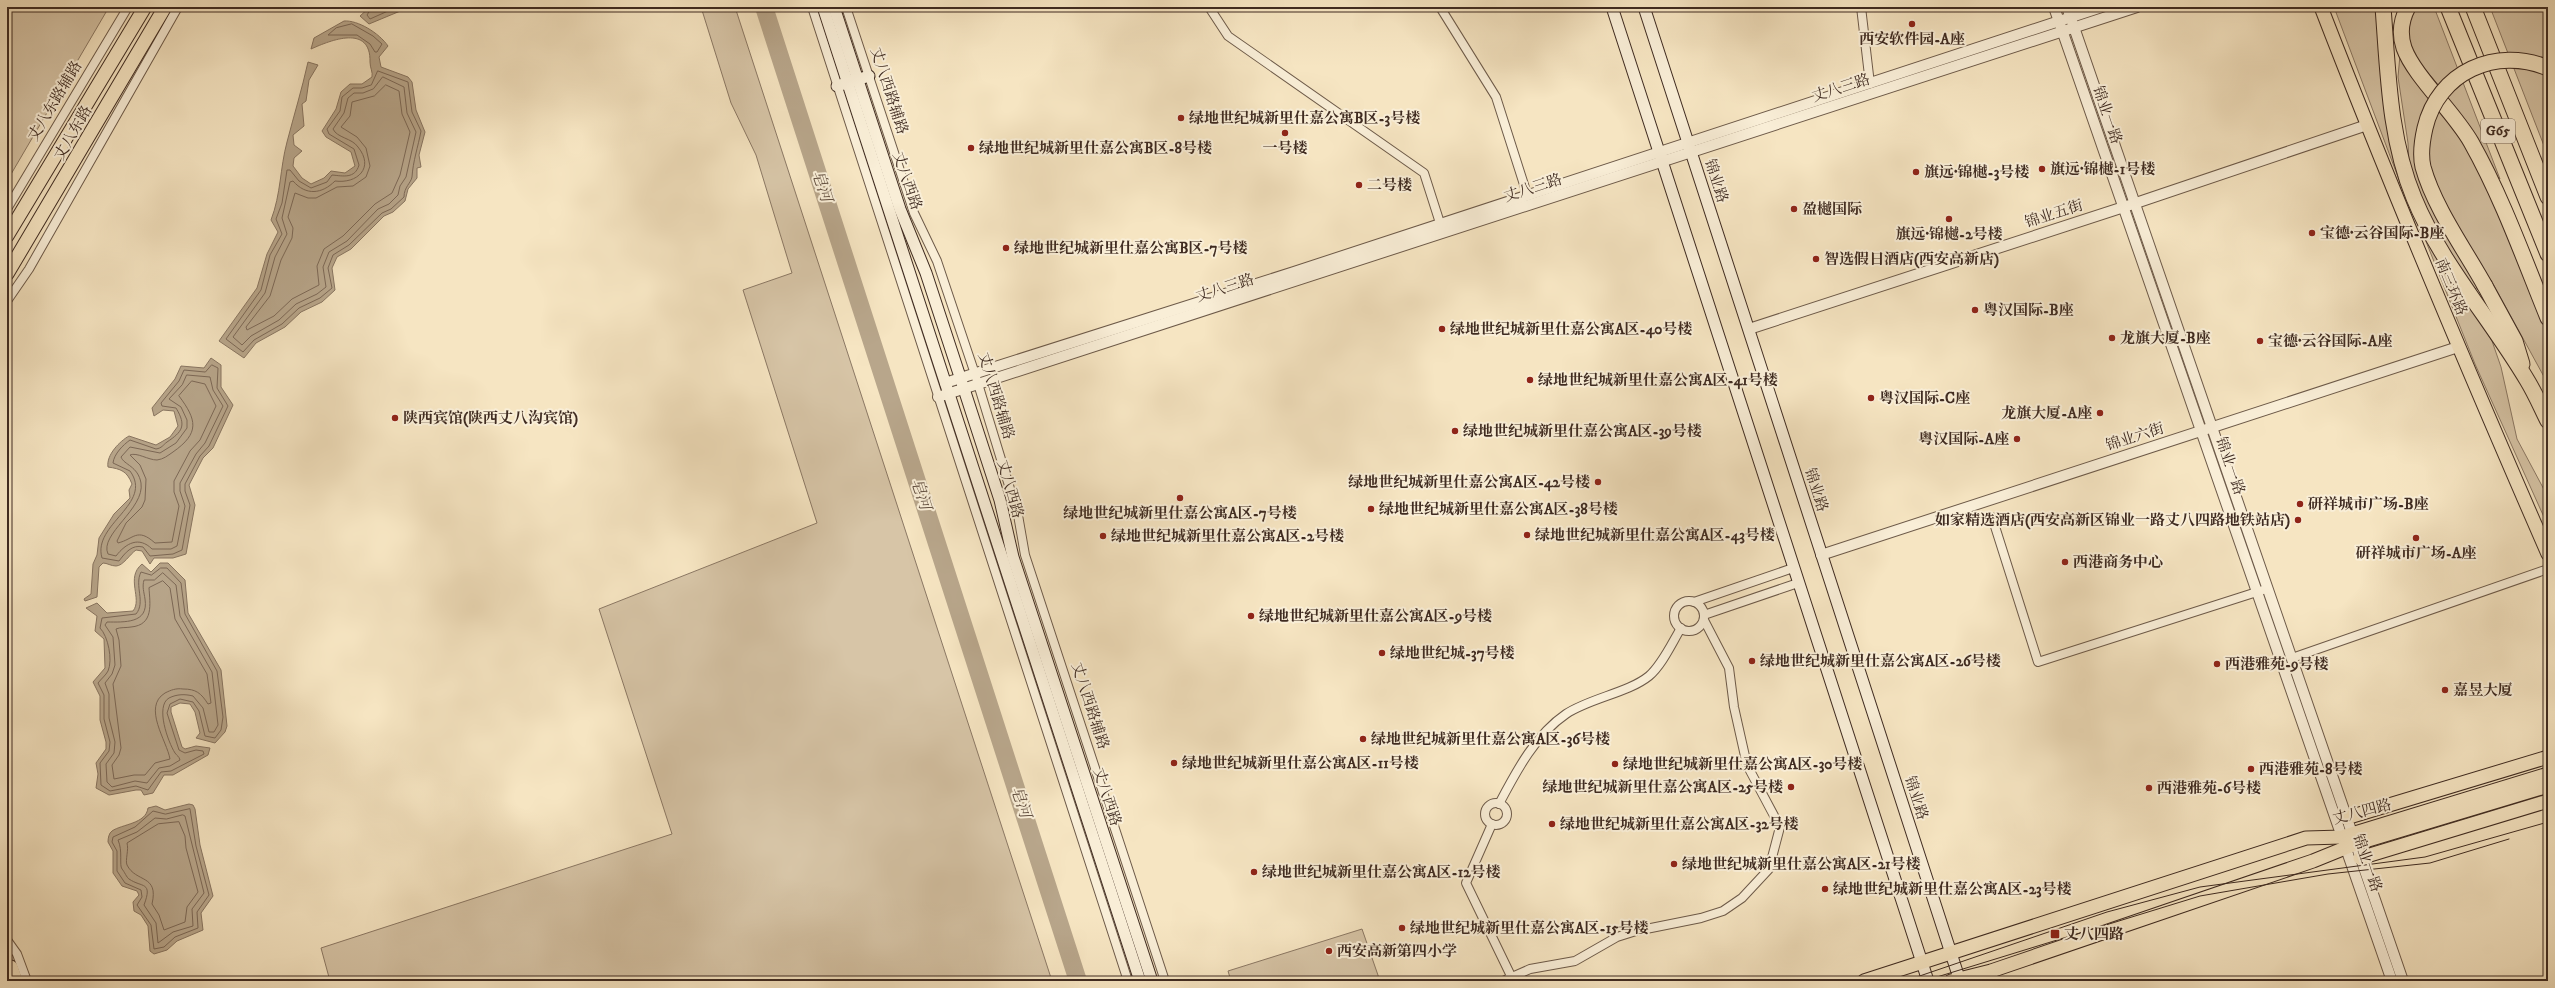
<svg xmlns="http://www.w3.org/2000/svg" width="2555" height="988" font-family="'IM FELL DW Pica','Noto Serif SC',serif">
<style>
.green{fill:#d7c5a7;stroke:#8b7864}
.water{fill:#b8a68b;stroke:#887561}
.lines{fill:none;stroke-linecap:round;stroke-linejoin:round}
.shore{stroke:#7c6856;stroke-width:1}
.river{stroke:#b8a68b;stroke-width:18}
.trunk-tunnel{stroke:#d1c0a2;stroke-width:13;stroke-dasharray:13 6;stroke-linecap:butt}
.minor-casing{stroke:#6d5a49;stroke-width:10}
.tertiary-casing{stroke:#6d5a49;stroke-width:12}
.secondary-casing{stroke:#3f2b21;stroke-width:13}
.primary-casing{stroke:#3f2b21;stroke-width:15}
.trunk-casing{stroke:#3f2b21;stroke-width:15}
.motorway-casing{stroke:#3f2b21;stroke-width:17}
.minor{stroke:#f9eed7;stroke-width:8}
.tertiary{stroke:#f9eed7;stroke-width:10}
.secondary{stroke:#f9eed7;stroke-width:11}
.primary{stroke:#f6e5c2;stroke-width:13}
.trunk{stroke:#f6e5c2;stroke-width:13}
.motorway{stroke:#f6e5c2;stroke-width:15}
.tram{stroke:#3f2b21;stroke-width:1}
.motorway-bridge-casing{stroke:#3f2b21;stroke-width:17;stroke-linecap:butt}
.motorway-bridge{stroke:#f6e5c2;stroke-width:15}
.poi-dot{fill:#8f2418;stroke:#f9eed7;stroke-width:1.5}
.labels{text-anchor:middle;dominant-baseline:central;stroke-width:4;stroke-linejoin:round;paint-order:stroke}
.shield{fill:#f9eed7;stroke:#776658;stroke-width:1}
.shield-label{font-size:14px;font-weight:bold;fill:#3f2b21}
.poi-label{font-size:15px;font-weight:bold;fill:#3f2b21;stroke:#f9eed7;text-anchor:start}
.street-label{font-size:15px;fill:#3f2b21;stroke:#f9eed7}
.water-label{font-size:16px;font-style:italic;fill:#635041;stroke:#f9eed7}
</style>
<rect width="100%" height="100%" fill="#f6e5c2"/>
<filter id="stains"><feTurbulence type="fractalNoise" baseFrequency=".005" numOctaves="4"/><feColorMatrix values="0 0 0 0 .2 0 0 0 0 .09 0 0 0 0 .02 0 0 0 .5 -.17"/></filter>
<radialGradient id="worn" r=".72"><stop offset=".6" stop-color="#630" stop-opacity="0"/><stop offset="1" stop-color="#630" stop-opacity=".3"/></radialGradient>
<g class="green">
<polygon points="7,7 109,7 7,181"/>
<polygon points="701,7 735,7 1052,981 330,981 321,948 672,834 599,609 817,523 743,290 792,273 756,155 731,103"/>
<polygon points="2334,7 2377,7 2387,123 2401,185"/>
<polygon points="2415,7 2434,7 2500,179 2493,173 2441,88 2412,54 2407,25"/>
<polygon points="2490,7 2548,7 2548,156"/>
<polygon points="2400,55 2457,131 2496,204 2548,334 2548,384 2491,280 2464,295 2492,341 2501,367 2517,439 2548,497 2548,526 2475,364 2411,204 2408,143 2398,77"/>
<polygon points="1362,929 1380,981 1231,981 1228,971"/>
</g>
<g class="water">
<polygon points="370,7 410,7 369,24 360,16"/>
<path d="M344,21C358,20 379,33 388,46L379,57L381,67L408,77L412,82L416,110L425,132L419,155L421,167L417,168V178L408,189L405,201L393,212L384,216L351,249L337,257L332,268L335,290L322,302L301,312L285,327L256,343L244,358L219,341L257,288L267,254L278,232L271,220C281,194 280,168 287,142C294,115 302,89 308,62L318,65L309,80L306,101L302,104L304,126L293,135L294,145L302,151L294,158L293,166L302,178L311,184L324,178L331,171L345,173L355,166L351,152L326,137L322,131L336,109L341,92L350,84H362L372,77C373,72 370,68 370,62C371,24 331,40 311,49L314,38Z"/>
<path d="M211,358L221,365V387L233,405L213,448L203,458L189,485L195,505L186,554L173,558H154L150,564L142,551L136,550C130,554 123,566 116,566C111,566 107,563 103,563L99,567L97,597L85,601L84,599L91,594L93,564L97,555L99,538L114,514L130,498L129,490L132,484C127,471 121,469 108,467C106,455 120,441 129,436L156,445L170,437L178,426L174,411L163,410L154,416L152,408L175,379L181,366L204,368Z"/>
<path d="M160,563H168L185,580L188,613L221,670L227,726L225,732L215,743L196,738L200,733L195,712L190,704L180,703L171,707V712L182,747L185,749L196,746L210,748L208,755L173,775H164L153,793L144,795L141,790H136L109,795L96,788L98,774L96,763L106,749V742L100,720V696L93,682L105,668L104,639L95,631L97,616L86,608L97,603L107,613L133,611C143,599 125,578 142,564L151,572Z"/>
<path d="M189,804L193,805L195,809L200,845L213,896L201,913L203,930L177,941L167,950L154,954L150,951L148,926L141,915L134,911L133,902L139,895L137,891L122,886L113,873V851L108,842C108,838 109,833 112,831C122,824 146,824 148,808L156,806L165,810Z"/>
</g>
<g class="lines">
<g class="shore">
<polyline points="372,7 367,15 370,19 397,7"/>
<polygon points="352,24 373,36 382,44 377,52 375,52 370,44 357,35 328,35 336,28"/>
<path d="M378,71L408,82L412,112L421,131C418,147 413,161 412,177C411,183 404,187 404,197L391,209L382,213L349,245L333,255L328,268L332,288L320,298L299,308L282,324L254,340L243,352L226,339L261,290L270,255L282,234L276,219L282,203L287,170H290L299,181L311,188L327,182L332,175C343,176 355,179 359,165L354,149L329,134L327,129L340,111L342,97L353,88H362L371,85Z"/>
<path d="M383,77L404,87L407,113L416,132L406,177L400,186L398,195L389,204L378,209L347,241L329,252L323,267L326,287L317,294L296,304L279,320L251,336L242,345L233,337L265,293L275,257L287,234L282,218L290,182L293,181C306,196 322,194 335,181C357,184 375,168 358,147C352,138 337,138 333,129L344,113L348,98L354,93H363L373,89Z"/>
<polygon points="386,85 399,91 402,114 410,132 400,175 392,193 375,204 343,236 324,249 317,266 319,285 292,299 274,316 247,330 246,327 270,296 281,260 292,238 293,228 288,217 295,193 308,198 316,198 337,187 353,186 366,177 370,166 366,148 357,137 341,127 350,116 352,102 374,96"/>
<path d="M212,365L218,368L217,388L228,406L209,446L200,456L185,484V491L190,505L182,550L173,554L150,556L143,547C132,544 125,553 119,561L102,558C92,524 154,504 130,471L113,463C114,454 123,445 130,440L156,449C162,448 163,445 167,442C182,432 187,426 176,408L162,406L161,403L179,381L184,370L205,372Z"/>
<path d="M187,375L210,377L213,390L223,406L205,443L196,454L180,483V491L185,506L177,546L171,549H152C139,536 126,543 116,556L108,554C99,534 145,509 141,483C138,466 124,465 121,457L130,447L160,453L176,443L187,428V420L181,407L169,399L182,385Z"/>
<path d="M192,381L205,384L216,406L200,440L190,451L174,481V492L179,506L172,542L155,543C137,527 134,539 118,543L117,541L126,523L142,507L145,500L146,479L140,465L130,455C137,452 148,460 157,460C164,459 167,456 173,452C200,433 197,420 179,396Z"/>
<path d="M161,568H167L181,583L185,614L217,671L223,717L221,730L215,738L205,736L199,711L193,702L180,699L170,704L167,713L179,750L185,753L196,750L203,751L204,754L171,771L161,772L148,790L136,786L110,791L101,785L100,763L109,751L110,742L104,719V695L98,683C101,679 106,675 108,671C113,660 108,636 100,628L102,618L136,614C146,602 134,586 141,572L151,575Z"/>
<path d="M163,573L176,585L180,616L212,672L218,725L214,732H209L203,708L193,696C185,694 177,694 169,698C155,706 168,742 175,753C177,756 179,756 180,760L170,766L159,768L147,783L135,781L112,787L107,782L106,764L114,753L115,742L109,718V694L105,683L112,674L115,665L113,637L105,625L107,622C124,622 149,624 145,599C144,592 142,587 144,580H154Z"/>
<path d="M163,581L170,588L175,619L207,674L211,703L208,704C201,693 196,689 183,689C176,688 171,690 165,693C142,707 167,741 170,759L155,763L145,775H134L114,779L112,765L119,755L121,748L113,684L121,666L119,640L116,629C120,627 126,628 131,627C154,625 150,604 149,588Z"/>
<polygon points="190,809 196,846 209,895 197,912 198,928 175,937 164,947 154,949 151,925 137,905 142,897 141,890 125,883 117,871 117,851 112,842 113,837 135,827 153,811 165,814"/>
<path d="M183,815L185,816L204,893L192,909L193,926L173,932L158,943L156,923L144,905C153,881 142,888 129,879C127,878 124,871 122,869C119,865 123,851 118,840L137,832L155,818L166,819Z"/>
<path d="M179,822L185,836L186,848L198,892L187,907L185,922L164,930L159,915L152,904C159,874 136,883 127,865C125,860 129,850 127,843L158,824Z"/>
</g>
<polyline class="river" points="764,7 1078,981"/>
<polyline class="trunk-tunnel" points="7,955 11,967"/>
<defs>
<g id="minor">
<polyline points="812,7 1128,981"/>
<polyline points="846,7 914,213 937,261 975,374 1018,515 1025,555 1165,981"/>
<polyline points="1209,7 1228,36 1424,173 1440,223"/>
<polyline points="1440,7 1496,97 1527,194"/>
<polyline points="1861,7 1870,84"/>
<polyline points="7,209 128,7"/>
<polyline points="7,301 29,269 178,7"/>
<polyline points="1992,517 2038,662 2263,590"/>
<circle cx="1689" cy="616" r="15"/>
<polyline points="1694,602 1793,568"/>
<polyline points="1704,615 1798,583"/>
<polyline points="2292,658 2548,569"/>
<circle cx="1496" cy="814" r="11"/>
<path d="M1499,804C1516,772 1535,735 1566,714C1590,698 1628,693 1649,676C1662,665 1672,643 1681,628"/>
<polyline points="1492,824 1466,883 1511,976"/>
<polyline points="7,940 17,954 27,981"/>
<polyline points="1503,981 1530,969 1575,961 1617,937 1636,931 1701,918 1723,911 1742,898 1769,869 1780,827 1747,765 1734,707 1729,668 1704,620"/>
</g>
<g id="tertiary">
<polyline points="2054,7 2392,981"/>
<polyline points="2067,7 2403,981"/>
<polyline points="1749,329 2133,204 2367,125"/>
<polyline points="945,383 1294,272 2102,7"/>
<polyline points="938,397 2137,7"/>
<polyline points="1821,555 2458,347"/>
</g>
<g id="secondary">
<polyline points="823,7 1140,981"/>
<polyline points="834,7 900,209 926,273 964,389 1000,500 1013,557 1152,981"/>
<polyline points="1612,7 1928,981"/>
<polyline points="1644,7 1960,981"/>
<polyline points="837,86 869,76"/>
</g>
<g id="primary">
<polyline points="7,236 145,7"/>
<polyline points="7,274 165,7"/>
<polyline points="2346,818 2548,757"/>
<polyline points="2360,858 2548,801"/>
<polyline points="1864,981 2306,838 2342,837 2548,774"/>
<polyline points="1951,981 1991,971 2313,861 2355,844 2548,786"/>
</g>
<g id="trunk">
<path d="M2321,7C2392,191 2469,373 2548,554"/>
<polyline points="11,967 16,981"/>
</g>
<g id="motorway">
<path d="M2383,7C2388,71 2389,138 2414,198C2441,264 2491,319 2527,380C2535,393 2541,407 2548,421"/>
<path d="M2408,7C2401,20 2399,33 2404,48C2414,76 2454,112 2471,142C2502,197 2524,259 2548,318"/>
<polyline points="2448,7 2548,254"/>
<polyline points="2473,7 2548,197"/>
<polyline points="2485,286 2515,341 2522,364"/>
</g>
</defs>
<use href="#minor" class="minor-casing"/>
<use href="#tertiary" class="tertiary-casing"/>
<use href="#secondary" class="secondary-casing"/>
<use href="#primary" class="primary-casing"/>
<use href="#trunk" class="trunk-casing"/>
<use href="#motorway" class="motorway-casing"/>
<use href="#minor" class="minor"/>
<use href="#tertiary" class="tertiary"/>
<use href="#secondary" class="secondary"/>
<use href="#primary" class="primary"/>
<use href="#trunk" class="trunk"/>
<use href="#motorway" class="motorway"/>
<g class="tram">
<polyline points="1905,981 2107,912 2200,887 2425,857 2548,822"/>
<polyline points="1924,981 2200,896 2328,874 2430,863 2509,839"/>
</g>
<defs>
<path id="motorway-bridge" d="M2485,286C2465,250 2434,207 2423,167C2420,154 2422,141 2425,128C2438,72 2496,46 2548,68"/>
</defs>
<use href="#motorway-bridge" class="motorway-bridge-casing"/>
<use href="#motorway-bridge" class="motorway-bridge"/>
</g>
<g class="poi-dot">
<circle cx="1912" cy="24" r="4"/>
<circle cx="1181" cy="118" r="4"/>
<circle cx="1285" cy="133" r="4"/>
<circle cx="971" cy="148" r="4"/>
<circle cx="2042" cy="169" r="4"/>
<circle cx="1916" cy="172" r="4"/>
<circle cx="1359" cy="185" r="4"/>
<circle cx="1794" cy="209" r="4"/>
<circle cx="1949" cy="219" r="4"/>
<circle cx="2312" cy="233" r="4"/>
<circle cx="1006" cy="248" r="4"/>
<circle cx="1816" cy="259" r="4"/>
<circle cx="1975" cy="310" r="4"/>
<circle cx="1442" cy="329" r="4"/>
<circle cx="2112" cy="338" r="4"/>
<circle cx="2260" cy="341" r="4"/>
<circle cx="1530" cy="380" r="4"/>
<circle cx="1871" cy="398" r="4"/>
<circle cx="2100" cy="413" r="4"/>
<circle cx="395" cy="418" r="4"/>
<circle cx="1455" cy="431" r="4"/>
<circle cx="2017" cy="439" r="4"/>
<circle cx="1598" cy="482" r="4"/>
<circle cx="1180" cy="498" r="4"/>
<circle cx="2300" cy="504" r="4"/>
<circle cx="1371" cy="509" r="4"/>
<circle cx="2298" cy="520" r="4"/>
<circle cx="1527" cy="535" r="4"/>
<circle cx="1103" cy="536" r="4"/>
<circle cx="2416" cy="538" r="4"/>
<circle cx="2065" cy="562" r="4"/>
<circle cx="1251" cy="616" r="4"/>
<circle cx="1382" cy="653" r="4"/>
<circle cx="1752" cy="661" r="4"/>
<circle cx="2217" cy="664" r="4"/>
<circle cx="2445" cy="690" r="4"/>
<circle cx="1363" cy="739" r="4"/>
<circle cx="1174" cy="763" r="4"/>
<circle cx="1615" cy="764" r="4"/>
<circle cx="2251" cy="769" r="4"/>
<circle cx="1791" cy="787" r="4"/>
<circle cx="2149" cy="788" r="4"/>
<circle cx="1552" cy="824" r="4"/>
<circle cx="1674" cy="864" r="4"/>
<circle cx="1254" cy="872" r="4"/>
<circle cx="1825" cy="889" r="4"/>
<circle cx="1402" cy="928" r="4"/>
<rect x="2050" y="929" width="10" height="10" rx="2"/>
<circle cx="1329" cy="951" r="4"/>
</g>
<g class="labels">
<rect class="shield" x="2481" y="119" width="34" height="24" rx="3"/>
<g class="shield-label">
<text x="2498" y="131">G65</text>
</g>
<g class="poi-label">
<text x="1912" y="39" text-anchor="middle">西安软件园-A座</text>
<text x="1189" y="118">绿地世纪城新里仕嘉公寓B区-3号楼</text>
<text x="979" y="148">绿地世纪城新里仕嘉公寓B区-8号楼</text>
<text x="1285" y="148" text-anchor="middle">一号楼</text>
<text x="2050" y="169">旗远·锦樾-1号楼</text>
<text x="1924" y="172">旗远·锦樾-3号楼</text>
<text x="1367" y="185">二号楼</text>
<text x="1802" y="209">盈樾国际</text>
<text x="2320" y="233">宝德·云谷国际-B座</text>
<text x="1949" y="234" text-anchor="middle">旗远·锦樾-2号楼</text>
<text x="1014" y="248">绿地世纪城新里仕嘉公寓B区-7号楼</text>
<text x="1824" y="259">智选假日酒店(西安高新店)</text>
<text x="1983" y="310">粤汉国际-B座</text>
<text x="1450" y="329">绿地世纪城新里仕嘉公寓A区-40号楼</text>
<text x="2120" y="338">龙旗大厦-B座</text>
<text x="2268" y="341">宝德·云谷国际-A座</text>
<text x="1538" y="380">绿地世纪城新里仕嘉公寓A区-41号楼</text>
<text x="1879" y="398">粤汉国际-C座</text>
<text x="2092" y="413" text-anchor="end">龙旗大厦-A座</text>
<text x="403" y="418">陕西宾馆(陕西丈八沟宾馆)</text>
<text x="1463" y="431">绿地世纪城新里仕嘉公寓A区-39号楼</text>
<text x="2009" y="439" text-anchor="end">粤汉国际-A座</text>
<text x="1590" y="482" text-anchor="end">绿地世纪城新里仕嘉公寓A区-42号楼</text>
<text x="2308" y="504">研祥城市广场-B座</text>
<text x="1379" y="509">绿地世纪城新里仕嘉公寓A区-38号楼</text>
<text x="1180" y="513" text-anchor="middle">绿地世纪城新里仕嘉公寓A区-7号楼</text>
<text x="2290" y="520" text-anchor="end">如家精选酒店(西安高新区锦业一路丈八四路地铁站店)</text>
<text x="1535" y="535">绿地世纪城新里仕嘉公寓A区-43号楼</text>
<text x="1111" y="536">绿地世纪城新里仕嘉公寓A区-2号楼</text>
<text x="2416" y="553" text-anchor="middle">研祥城市广场-A座</text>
<text x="2073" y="562">西港商务中心</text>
<text x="1259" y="616">绿地世纪城新里仕嘉公寓A区-9号楼</text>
<text x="1390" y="653">绿地世纪城-37号楼</text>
<text x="1760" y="661">绿地世纪城新里仕嘉公寓A区-26号楼</text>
<text x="2225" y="664">西港雅苑-9号楼</text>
<text x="2453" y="690">嘉昱大厦</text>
<text x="1371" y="739">绿地世纪城新里仕嘉公寓A区-36号楼</text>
<text x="1182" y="763">绿地世纪城新里仕嘉公寓A区-11号楼</text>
<text x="1623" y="764">绿地世纪城新里仕嘉公寓A区-30号楼</text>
<text x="2259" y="769">西港雅苑-8号楼</text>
<text x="1783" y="787" text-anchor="end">绿地世纪城新里仕嘉公寓A区-25号楼</text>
<text x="2157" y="788">西港雅苑-6号楼</text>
<text x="1560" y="824">绿地世纪城新里仕嘉公寓A区-32号楼</text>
<text x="1682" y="864">绿地世纪城新里仕嘉公寓A区-21号楼</text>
<text x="1262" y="872">绿地世纪城新里仕嘉公寓A区-12号楼</text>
<text x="1833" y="889">绿地世纪城新里仕嘉公寓A区-23号楼</text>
<text x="1410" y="928">绿地世纪城新里仕嘉公寓A区-15号楼</text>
<text x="2064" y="934">丈八四路</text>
<text x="1337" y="951">西安高新第四小学</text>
</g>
<g class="street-label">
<text transform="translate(1841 88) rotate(-18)">丈八三路</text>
<text transform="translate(889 91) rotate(72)">丈八西路辅路</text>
<text transform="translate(55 101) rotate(-59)">丈八东路辅路</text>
<text transform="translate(2107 115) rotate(71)">锦业一路</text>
<text transform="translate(73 133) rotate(-60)">丈八东路</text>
<text transform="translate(907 181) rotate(71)">丈八西路</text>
<text transform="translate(1716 181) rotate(72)">锦业路</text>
<text transform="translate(1533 188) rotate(-18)">丈八三路</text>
<text transform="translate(2054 214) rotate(-18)">锦业五街</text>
<text transform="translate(2451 287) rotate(68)">南三环路</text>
<text transform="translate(1225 288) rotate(-18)">丈八三路</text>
<text transform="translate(996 396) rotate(73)">丈八西路辅路</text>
<text transform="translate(2135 437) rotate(-18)">锦业六街</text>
<text transform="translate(2230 466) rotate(71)">锦业一路</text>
<text transform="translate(1010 489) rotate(74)">丈八西路</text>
<text transform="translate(1816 490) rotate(72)">锦业路</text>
<text transform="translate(1090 706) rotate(72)">丈八西路辅路</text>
<text transform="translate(1107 797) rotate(72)">丈八西路</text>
<text transform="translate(1916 798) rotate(72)">锦业路</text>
<text transform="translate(2362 812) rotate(-15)">丈八四路</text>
<text transform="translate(2367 863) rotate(71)">锦业一路</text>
</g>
<g class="water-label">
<text transform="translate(822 186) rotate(72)">皂河</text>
<text transform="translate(921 494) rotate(72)">皂河</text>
<text transform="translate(1021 802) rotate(72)">皂河</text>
</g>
</g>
<rect width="2555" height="988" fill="none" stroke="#f6e5c2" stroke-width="24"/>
<rect x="8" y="8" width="2539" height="972" fill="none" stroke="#3f2b21" stroke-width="2"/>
<rect x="12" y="12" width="2531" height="964" fill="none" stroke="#3f2b21"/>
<rect width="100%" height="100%" filter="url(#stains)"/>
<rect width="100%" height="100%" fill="url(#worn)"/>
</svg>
